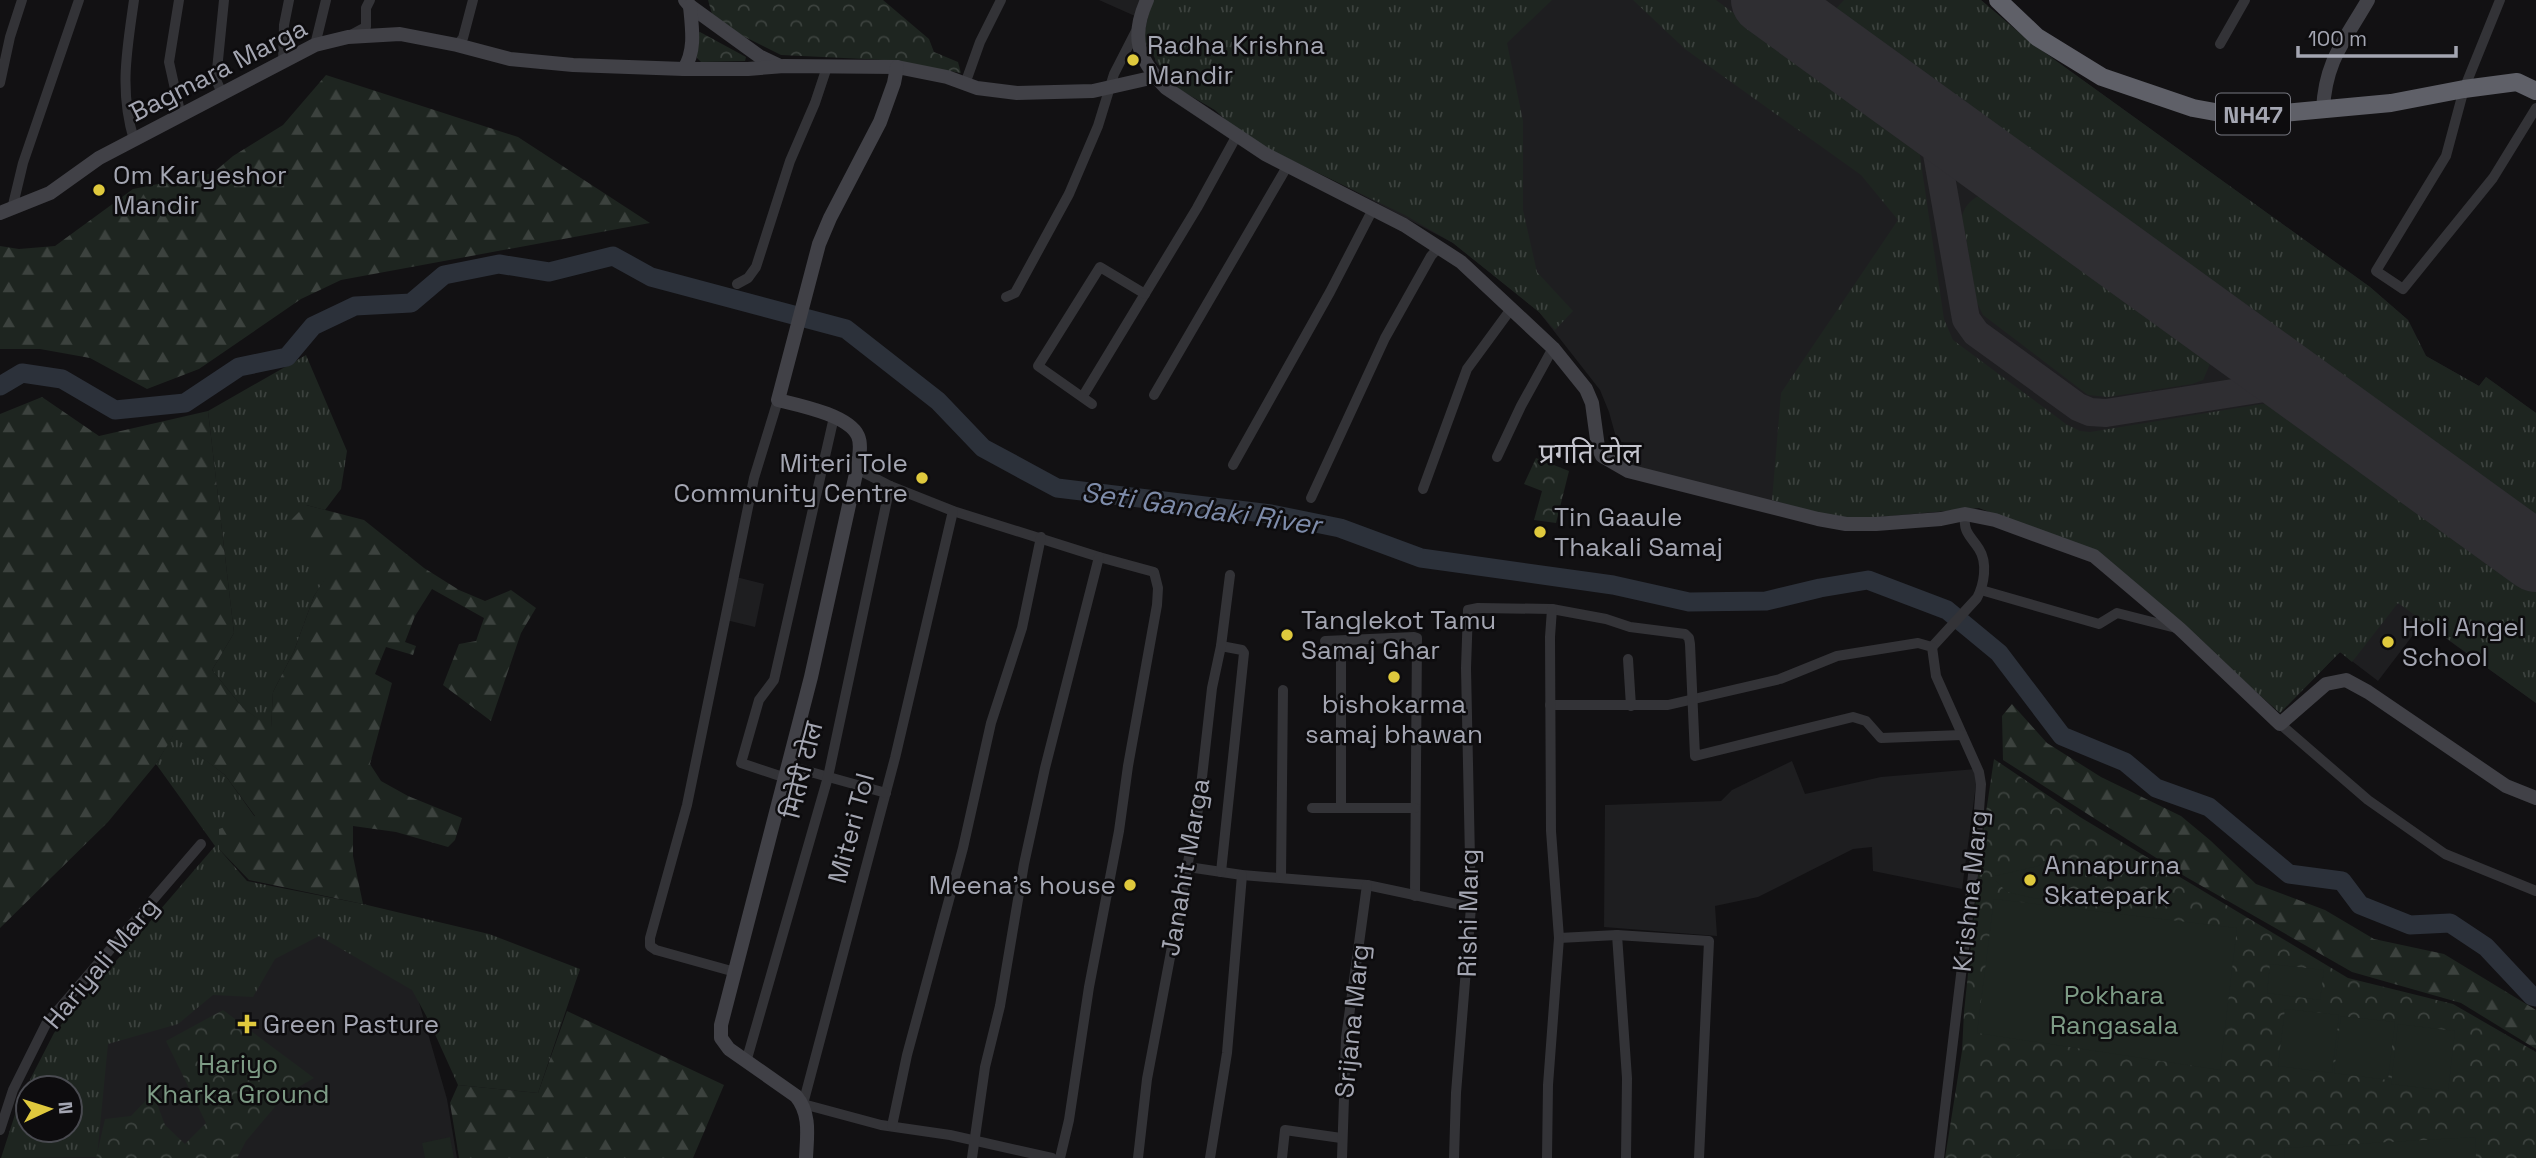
<svg xmlns="http://www.w3.org/2000/svg" width="2536" height="1158" font-family="'Space Grotesk','Noto Sans Devanagari',sans-serif">
<style>
.built{fill:#1e1e20}
.grass{fill:url(#grass-tufts);fill-rule:evenodd}
.forest{fill:url(#forest-firs)}
.park{fill:url(#park-crowns)}
.pitch{fill:#1e2520}
.lines{fill:none;stroke-linecap:round;stroke-linejoin:round}
.river{stroke:#2c313a;stroke-width:19}
.taxiway{stroke:#2f2e32;stroke-width:28}
.runway{stroke:#2f2e32;stroke-width:70}
.street{stroke:#333337;stroke-width:10}
.secondary{stroke:#414147;stroke-width:14}
.highway{stroke:#5f6068;stroke-width:18}
.poi-dot{fill:#dfc93d;stroke:#0d0c0e;stroke-width:2.5}
.labels{text-anchor:middle;dominant-baseline:central;stroke-width:5;stroke-linejoin:round;paint-order:stroke}
.shield{fill:#0d0c0e;stroke:#777881;stroke-width:2}
.shield-label{font-size:24px;font-weight:bold;fill:#a4a6b2}
.poi-label{font-size:26px;fill:#a4a6b2;stroke:#0d0c0e;text-anchor:start}
.street-label{font-size:26px;fill:#a4a6b2;stroke:#0d0c0e}
.park-label{font-size:26px;fill:#7d9b85;stroke:#0d0c0e}
.neighbourhood-label{font-size:28px;fill:#c5c5ce;stroke:#0d0c0e}
.water-label{font-size:28px;font-style:italic;fill:#7e8caa;stroke:#0d0c0e}
</style>
<defs>
<pattern id="grass-tufts" width="24" height="20" patternUnits="userSpaceOnUse" patternTransform="scale(1.75)"><rect width="24" height="20" fill="#1e2520"/><path d="M3 7l-1-3M5 7V3M7 7l1-3M15 17l-1-3M17 17v-4M19 17l1-3" fill="none" stroke="#3c423e"/></pattern>
<pattern id="forest-firs" width="22" height="20" patternUnits="userSpaceOnUse" patternTransform="scale(1.75)"><rect width="22" height="20" fill="#1e2520"/><path d="M5 1l3.5 6h-7zM16 11l3.5 6h-7z" fill="#3c423e"/></pattern>
<pattern id="park-crowns" width="20" height="18" patternUnits="userSpaceOnUse" patternTransform="scale(1.75)"><rect width="20" height="18" fill="#1e2520"/><path d="M2 6a3 3 0 1 1 6 0M12 15a3 3 0 1 1 6 0" fill="none" stroke="#3c423e"/></pattern>
</defs>
<rect width="100%" height="100%" fill="#121113"/>
<g class="built">
<polygon points="1099,0 1140,0 1135,16"/>
<polygon points="1152,0 1981,0 2030,42 2370,287 2408,320 2426,356 2479,386 2486,377 2536,413 2536,703 2423,622 2378,681 2340,652 2280,713 2101,554 1979,508 1844,520 1633,466 1625,461 1620,452 1609,412 1600,390 1539,312 1453,243 1233,127 1215,110 1179,89 1155,61"/>
<polygon points="736,577 764,584 755,627 726,620"/>
<polygon points="1792,761 1805,794 1881,777 1976,769 1977,777 1962,889 1873,871 1872,847 1853,849 1758,897 1715,906 1717,936 1604,927 1605,805 1721,801 1732,790"/>
<polygon points="288,907 416,992 447,1099 457,1158 4,1158 28,1130 70,1130 70,1088 35,1088"/>
</g>
<g class="grass">
<polygon points="1152,0 1552,0 1507,43 1523,121 1523,210 1537,272 1573,311 1555,330 1539,312 1453,243 1405,215 1254,142 1233,127 1215,110 1179,89 1166,76 1143,39"/>
<polygon points="1633,0 1716,0 1919,149 1944,319 1953,340 2066,424 2080,431 2090,432 2274,402 2536,591 2536,703 2398,603 2352,662 2340,652 2280,713 2101,554 1979,508 1844,520 1772,500 1781,393 1898,220 1861,175 1685,49"/>
<polygon points="1844,0 1981,0 2030,42 2370,287 2408,320 2426,356 2479,386 2486,377 2536,413 2536,526 1830,15"/>
<path d="M1984,194L1993,195L2203,347L2210,364L2203,380L2192,384L2108,397L2088,395L1983,315L1977,303L1962,216C1965,205 1973,197 1984,194Z"/>
<polygon points="306,355 347,451 341,489 325,510 306,505 334,566 314,596 294,651 273,692 271,729 243,708 212,670 234,633 208,411"/>
<path d="M173,735L225,775L255,817L219,849L247,881L363,904L489,934L580,969L538,1093L458,1085L429,1021L412,990L319,936L275,959L253,997L213,995L178,1024L108,1044L97,1157L1,1158L20,1099L54,1033L215,846L156,764ZM28,1088H70V1130H28Z"/>
</g>
<g class="forest">
<polygon points="326,75 518,137 650,223 341,280 301,299 199,369 147,389 90,358 40,349 0,349 0,246 19,249 55,246 133,189 213,173 233,156 283,125"/>
<polygon points="42,397 99,436 208,411 234,633 212,670 243,708 271,728 273,692 294,651 314,596 333,566 284,527 306,505 364,520 424,568 459,590 485,601 511,590 536,608 521,633 491,721 443,685 459,644 476,641 484,618 432,589 415,616 405,642 416,646 413,655 386,647 375,674 392,683 370,764 381,781 408,796 462,818 455,840 448,847 396,832 353,826 353,856 363,904 249,880 219,849 219,829 255,816 225,775 173,736 156,764 108,822 0,928 0,414"/>
<polygon points="2012,704 2047,743 2101,777 2181,816 2211,841 2256,884 2325,910 2374,939 2444,954 2536,1010 2536,1049 2461,1003 2352,972 2186,877 2003,760 2002,716"/>
<polygon points="567,1011 724,1085 693,1158 459,1158 450,1103 458,1085 538,1093"/>
</g>
<g class="park">
<polygon points="708,0 883,0 929,39 934,52 958,62 961,73 885,60 781,55 741,35 712,14"/>
<polygon points="700,32 746,57 745,61 701,62 697,58 696,33"/>
<polygon points="1536,458 1569,471 1556,523 1534,520 1542,491 1524,484"/>
<polygon points="1994,759 2080,817 2348,978 2453,1004 2536,1052 2536,1158 1945,1158 1962,1051 1964,1012 1982,839"/>
<polygon points="223,1010 314,1078 285,1095 246,1141 237,1158 96,1158 105,1119 131,1116 153,1093 165,1125 185,1144 206,1123 166,1041"/>
</g>
<g class="pitch">
<polygon points="2044,861 2051,862 2052,867 2067,872 2061,892 2037,899 2007,892 1995,880 1995,876 2038,866"/>
<polygon points="1994,899 2237,928 2220,1070 1977,1033"/>
<polygon points="2270,964 2324,970 2320,1000 2267,993"/>
<polygon points="2285,1009 2339,1015 2332,1073 2278,1066"/>
<polygon points="2341,1016 2395,1022 2388,1080 2334,1073"/>
<polygon points="2398,1024 2455,1031 2448,1091 2391,1084"/>
<polygon points="450,1137 454,1158 425,1158 422,1143"/>
<polygon points="2475,1137 2476,1158 2285,1158 2284,1148"/>
<polygon points="2029,1149 2080,1150 2118,1158 2014,1158"/>
</g>
<g class="lines">
<polyline class="river" points="0,386 22,373 62,379 115,410 185,403 239,367 287,357 313,326 355,306 411,303 444,275 499,264 549,272 613,256 651,277 846,329 938,401 983,448 1057,488 1271,514 1340,528 1421,558 1613,585 1689,602 1766,601 1820,588 1868,580 1947,610 1999,653 2062,736 2125,762 2156,788 2209,807 2289,874 2342,881 2360,905 2410,925 2450,923 2486,947 2532,996 2536,997"/>
<polyline class="taxiway" points="1919,111 1929,127 1937,154 1966,319 1976,333 2078,407 2090,412 2106,413 2271,387 2296,388 2308,392"/>
<polyline class="runway" points="1766,0 2536,557"/>
<g class="street">
<path d="M134,0C127,50 119,90 134,140"/>
<polyline points="179,0 169,62 181,116"/>
<polyline points="2500,0 2464,89 2446,156 2376,271 2403,289 2493,178 2536,108"/>
<polyline points="351,35 366,27 366,8 370,0"/>
<polyline points="2220,44 2245,0"/>
<polyline points="315,45 326,0"/>
<polyline points="457,45 463,38 473,0"/>
<polyline points="283,63 284,25 289,0"/>
<polyline points="0,83 10,37 22,0"/>
<polyline points="965,84 980,42 1001,0"/>
<polyline points="223,95 216,80 224,0"/>
<polyline points="12,209 23,163 79,0"/>
<polyline points="737,284 748,278 756,267 790,161 815,103 827,67"/>
<polyline points="1006,297 1015,293 1069,194 1098,126 1114,74 1136,31"/>
<polyline points="1154,395 1288,165"/>
<polyline points="1083,396 1197,208 1236,137"/>
<polyline points="1092,404 1038,366 1100,267 1145,294"/>
<polyline points="1497,457 1521,406 1553,348"/>
<polyline points="1233,465 1330,292 1373,209"/>
<polyline points="857,469 890,486 953,511 1099,557 1154,572 1158,588 1157,605 1128,766 1119,831 1089,987 1069,1120 1060,1158"/>
<polyline points="1423,489 1467,369 1511,309"/>
<polyline points="1311,498 1385,338 1431,256 1439,247"/>
<polyline points="953,511 895,758 803,1104 881,1125 950,1135 1052,1158"/>
<polyline points="1981,590 2099,624 2117,613 2176,628"/>
<polyline points="1325,641 1414,637 1417,638 1415,896"/>
<path d="M1932,647L1977,598C1984,585 1988,563 1979,549C1970,535 1963,533 1965,514"/>
<polyline points="1628,659 1631,706"/>
<polyline points="1550,705 1668,705 1780,679 1837,656 1918,643 1932,647 1936,676 1979,772 1981,784 1976,850 1939,1158"/>
<polyline points="2280,724 2368,800 2445,854 2536,891"/>
<polyline points="789,766 886,793"/>
<polyline points="786,778 741,763 759,700 774,680 834,417"/>
<polyline points="1341,807 1341,641"/>
<polyline points="1312,808 1415,808"/>
<polyline points="1188,867 1242,875 1367,885 1471,907"/>
<polyline points="1221,872 1244,653 1242,650 1221,646"/>
<polyline points="1281,878 1283,690"/>
<polyline points="1617,935 1627,1078 1626,1158"/>
<polyline points="1559,938 1617,935 1709,941 1699,1158"/>
<polyline points="735,972 656,950 650,946 650,938 687,805 754,478 778,400"/>
<polyline points="746,1062 828,777 890,486"/>
<polyline points="892,1126 907,1055 963,848 991,723 1022,628 1041,537"/>
<polyline points="0,1130 13,1090 46,1024 201,844"/>
<polyline points="972,1158 985,1067 1000,1006 1024,864 1045,768 1099,557"/>
<polyline points="1138,1158 1147,1079 1199,804 1212,688 1221,646 1230,575"/>
<polyline points="1210,1158 1227,1053 1242,875"/>
<polyline points="1282,1158 1285,1130 1341,1138"/>
<polyline points="1342,1158 1346,1038 1367,885"/>
<polyline points="1454,1158 1456,1093 1471,907 1466,668 1468,610 1478,608 1552,609 1606,619 1630,627 1685,634 1689,638 1690,644 1695,756 1853,717 1866,721 1881,738 1962,735"/>
<polyline points="1547,1158 1548,1085 1559,938 1551,831 1550,637 1552,609"/>
</g>
<g class="secondary">
<polyline points="685,0 690,6 759,56 778,65"/>
<path d="M1147,0C1130,38 1138,59 1166,88L1265,154L1404,225L1461,262L1553,348L1586,389L1592,403L1598,447L1602,456L1628,471L1818,519L1846,524H1876L1941,519L1965,514L1995,520L2094,556L2180,629L2280,724L2326,684L2346,680L2368,692L2506,786L2536,798"/>
<path d="M684,69C696,50 692,28 690,6"/>
<path d="M2323,110C2325,61 2345,40 2368,0"/>
<polyline points="0,213 50,193 99,158 315,45 348,37 400,34 457,45 510,59 573,65 684,69 748,69 784,66 897,67 947,77 977,88 1017,93 1093,91 1155,77"/>
<path d="M806,1158C807,1136 811,1114 796,1096L729,1049L721,1038V1025L811,677L857,469C859,459 862,445 858,436C849,415 798,405 778,400L819,244L830,218L880,122L894,83L897,67"/>
</g>
<polyline class="highway" points="1998,0 2037,37 2102,77 2193,108 2215,112 2272,114 2391,103 2464,89 2517,82 2536,91"/>
</g>
<g class="poi-dot">
<circle cx="1133" cy="60" r="7"/>
<circle cx="99" cy="190" r="7"/>
<circle cx="922" cy="478" r="7"/>
<circle cx="1540" cy="532" r="7"/>
<circle cx="1287" cy="635" r="7"/>
<circle cx="2388" cy="642" r="7"/>
<circle cx="1394" cy="677" r="7"/>
<circle cx="2030" cy="880" r="7"/>
<circle cx="1130" cy="885" r="7"/>
<path d="M243.5 1013.5h7v7h7v7h-7v7h-7v-7h-7v-7h7z"/>
</g>
<g class="labels">
<rect class="shield" x="2216" y="93.5" width="74" height="41" rx="5"/>
<g class="shield-label">
<text x="2253" y="114">NH47</text>
</g>
<g class="poi-label">
<text x="1147" y="45">Radha Krishna<tspan x="1147" dy="30">Mandir</tspan></text>
<text x="113" y="175">Om Karyeshor<tspan x="113" dy="30">Mandir</tspan></text>
<text x="908" y="463" text-anchor="end">Miteri Tole<tspan x="908" dy="30">Community Centre</tspan></text>
<text x="1554" y="517">Tin Gaaule<tspan x="1554" dy="30">Thakali Samaj</tspan></text>
<text x="1301" y="620">Tanglekot Tamu<tspan x="1301" dy="30">Samaj Ghar</tspan></text>
<text x="2402" y="627">Holi Angel<tspan x="2402" dy="30">School</tspan></text>
<text x="1394" y="704" text-anchor="middle">bishokarma<tspan x="1394" dy="30">samaj bhawan</tspan></text>
<text x="2044" y="865">Annapurna<tspan x="2044" dy="30">Skatepark</tspan></text>
<text x="1116" y="885" text-anchor="end">Meena's house</text>
<text x="263" y="1024">Green Pasture</text>
</g>
<g class="street-label">
<text transform="translate(218 70) rotate(-27)">Bagmara Marga</text>
<text transform="translate(802 770) rotate(-76)">मितेरी टोल</text>
<text transform="translate(851 828) rotate(-75)">Miteri Tol</text>
<text transform="translate(1185 867) rotate(-80)">Janahit Marga</text>
<text transform="translate(1970 891) rotate(-84)">Krishna Marg</text>
<text transform="translate(1468 913) rotate(-89)">Rishi Marg</text>
<text transform="translate(101 963) rotate(-50)">Hariyali Marg</text>
<text transform="translate(1352 1021) rotate(-84)">Srijana Marg</text>
</g>
<g class="park-label">
<text x="2114" y="995">Pokhara<tspan x="2114" dy="30">Rangasala</tspan></text>
<text x="238" y="1064">Hariyo<tspan x="238" dy="30">Kharka Ground</tspan></text>
</g>
<g class="neighbourhood-label">
<text x="1590" y="453">प्रगति टोल</text>
</g>
<g class="water-label">
<text transform="translate(1201 508) rotate(8)">Seti Gandaki River</text>
</g>
</g>
<g transform="translate(49 1109) rotate(86)"><circle r="33" fill="#0d0c0e" stroke="#494a50" stroke-width="2"/>
<path d="M0-5L12 26L0 18L-12 26Z" fill="#dfc93d"/>
<text y="-10" font-size="19" font-weight="bold" text-anchor="middle" fill="#a4a6b2">N</text>
</g>
<path d="M2298 46v10h158v-10" fill="none" stroke="#a4a6b2" stroke-width="3.5"/>
<text x="2308" y="46" font-size="21" fill="#a4a6b2" stroke="#0d0c0e" stroke-width="5" paint-order="stroke">100 m</text>
</svg>
